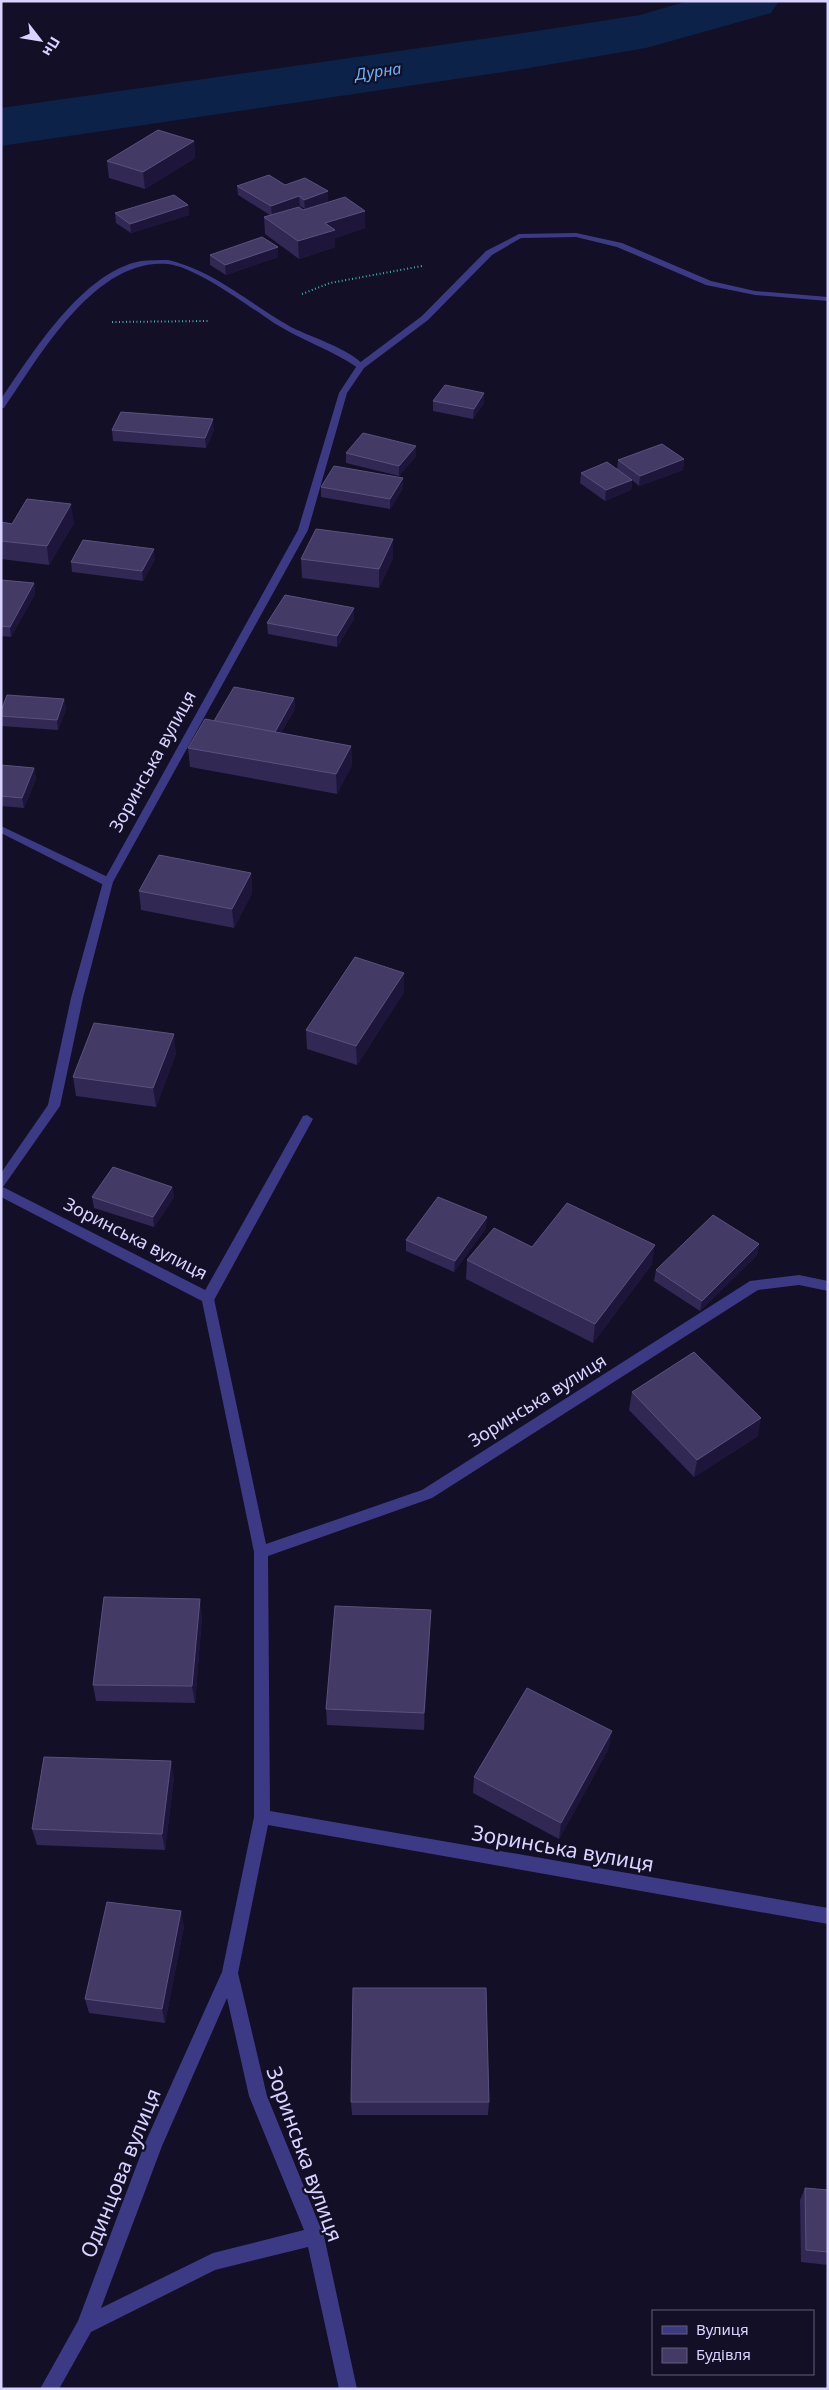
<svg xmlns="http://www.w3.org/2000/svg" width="829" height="2390" font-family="'Noto Sans',sans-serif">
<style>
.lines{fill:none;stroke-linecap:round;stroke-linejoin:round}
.river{fill:#0c2248;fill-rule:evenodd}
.path{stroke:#2fb8b0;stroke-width:2;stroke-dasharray:1 2.5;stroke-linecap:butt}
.lane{fill:#3d3a85;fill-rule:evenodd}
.street{fill:#3d3a85;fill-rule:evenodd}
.wall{fill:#312854}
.shaded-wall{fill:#1d163a}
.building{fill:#433a66;stroke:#5a527e}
.labels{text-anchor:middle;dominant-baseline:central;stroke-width:4.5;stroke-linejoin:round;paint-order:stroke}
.far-water-label{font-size:16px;font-style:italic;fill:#62b6ff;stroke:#130f26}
.street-label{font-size:18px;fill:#d9d4ff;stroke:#130f26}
.near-street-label{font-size:21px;fill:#d9d4ff;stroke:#130f26}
</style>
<rect width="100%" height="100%" fill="#130f26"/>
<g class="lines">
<polygon class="river" points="688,1 779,1 771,13 646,48 517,70 1,146 1,108 517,34 640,15"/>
<g class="path">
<polyline points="302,294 330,283 422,266"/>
<polyline points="112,322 209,321"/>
</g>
<g class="lane">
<path d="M168,260C215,271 250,304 291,327C315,339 346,347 365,366L358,368C332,350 301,340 274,323C250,307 196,267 168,264C95,257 39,357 4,408H1V399C32,354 82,272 141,261C150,260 159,260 168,260Z"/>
<polygon points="1,826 112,879 113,882 108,886 104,885 1,833"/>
<polygon points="307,1115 313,1119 213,1302 203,1302 201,1298 203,1294 303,1116"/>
</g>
<path class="street" d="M576,233L622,243L711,281L755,291L828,297V301L755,295L706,285L617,247L576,237L521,238L492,255L428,320L364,368L347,393L308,530L113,882L83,998L60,1106L3,1187L213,1294L266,1544L422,1490L750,1281L799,1275L828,1281V1291L799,1285L758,1290L432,1498L268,1556L270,1811L828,1908V1924L268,1825L238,1973L267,2096L324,2236L357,2389H339L308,2247L215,2270L91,2332L59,2389H40L78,2321L145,2143L222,1972L254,1817V1552L202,1301L1,1197V1173L48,1105L71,998L103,882L298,530L339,393L358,364L422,316L486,251L519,234ZM227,1998L249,2096L304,2230L213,2253L101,2308L162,2146Z"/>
</g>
<g class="wall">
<polygon points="194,141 195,158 145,189 109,178 107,161"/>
<polygon points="285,185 328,191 328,201 305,209 300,206 288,210 303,210 365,228 335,238 335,247 299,259 265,234 264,217 270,215 238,195 237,186"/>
<polygon points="188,205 189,215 131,233 116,223 115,213"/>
<polygon points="278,247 278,257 226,275 210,265 210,255"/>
<polygon points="433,401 484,403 473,419 433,411"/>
<polygon points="112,430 214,430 206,448 113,441"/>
<polygon points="346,453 416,456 399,476 346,463"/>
<polygon points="684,459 683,470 639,486 632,480 631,490 605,501 580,483 581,473 617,470 618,460"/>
<polygon points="403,478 403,488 390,509 321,497 321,487"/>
<polygon points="1,522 12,524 74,523 49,565 1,559"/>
<polygon points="393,558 379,588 302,578 301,559"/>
<polygon points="155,559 143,581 72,572 71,562"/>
<polygon points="1,580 34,583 35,594 11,637 1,636"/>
<polygon points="354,608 354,619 337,647 268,634 267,623"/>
<polygon points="294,698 295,709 281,733 351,746 352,765 337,794 190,767 188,748 214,721"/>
<polygon points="64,699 66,709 58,730 1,726 1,711"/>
<polygon points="1,765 34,768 36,779 24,808 1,806"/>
<polygon points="251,873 252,893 234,928 141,910 139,891"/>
<polygon points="404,973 404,992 357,1065 307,1049 306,1030"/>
<polygon points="176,1053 156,1107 76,1096 73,1077"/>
<polygon points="172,1187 174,1197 154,1227 94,1208 92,1197"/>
<polygon points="486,1228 454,1272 406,1251 406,1240"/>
<polygon points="759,1244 757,1255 700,1311 654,1281 656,1270"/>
<polygon points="532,1247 652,1264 593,1343 466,1279 467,1260"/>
<polygon points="632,1392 758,1436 694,1477 629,1410"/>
<polygon points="202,1616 195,1703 96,1701 93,1685"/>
<polygon points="430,1627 424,1730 327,1725 326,1709"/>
<polygon points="609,1748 559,1839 473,1793 474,1777"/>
<polygon points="174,1777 165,1850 37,1845 32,1829"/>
<polygon points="184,1926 165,2023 89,2013 85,1999"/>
<polygon points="351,2102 489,2102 488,2115 352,2115"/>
<polygon points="805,2188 828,2190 828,2265 801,2262 800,2200"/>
</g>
<g class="shaded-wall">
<polygon points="194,141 195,158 145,189 143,172"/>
<polygon points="328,191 328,201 305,209 304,200"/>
<polygon points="299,196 300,206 272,216 271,206"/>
<polygon points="188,205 189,215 131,233 130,224"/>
<polygon points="365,211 365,228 335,238 335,247 299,259 298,241 325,223"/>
<polygon points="278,247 278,257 226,275 225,265"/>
<polygon points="484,393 484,403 473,419 474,409"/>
<polygon points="213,419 214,430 206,448 205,438"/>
<polygon points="416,446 416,456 399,476 399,466"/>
<polygon points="684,459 683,470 639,486 640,476"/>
<polygon points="403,478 403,488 390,509 390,499"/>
<polygon points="632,480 631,490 605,501 606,490"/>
<polygon points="71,504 74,523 49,565 47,546"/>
<polygon points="393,539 393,558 379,588 379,569"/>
<polygon points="154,549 155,559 143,581 142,571"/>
<polygon points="34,583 35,594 11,637 10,627"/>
<polygon points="354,608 354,619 337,647 337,636"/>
<polygon points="294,698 295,709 275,744 274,734"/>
<polygon points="64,699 66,709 58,730 57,720"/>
<polygon points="351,746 352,765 337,794 336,774"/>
<polygon points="34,768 36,779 24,808 22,798"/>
<polygon points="251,873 252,893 234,928 232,909"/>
<polygon points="404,973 404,992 357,1065 356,1046"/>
<polygon points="174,1034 176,1053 156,1107 153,1088"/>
<polygon points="172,1187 174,1197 154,1227 153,1217"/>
<polygon points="487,1217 486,1228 454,1272 455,1261"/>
<polygon points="759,1244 757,1255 700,1311 702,1301"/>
<polygon points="655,1245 652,1264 593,1343 595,1324"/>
<polygon points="761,1418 758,1436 694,1477 697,1460"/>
<polygon points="200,1599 202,1616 195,1703 192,1686"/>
<polygon points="431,1610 430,1627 424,1730 424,1713"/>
<polygon points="612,1731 609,1748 559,1839 561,1823"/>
<polygon points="171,1761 174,1777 165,1850 162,1834"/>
<polygon points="181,1911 184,1926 165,2023 162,2009"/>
</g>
<g class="building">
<polygon points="158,130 194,141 143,172 107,161"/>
<polygon points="269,175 285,185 305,178 328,191 304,200 299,196 271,206 237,186"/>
<polygon points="174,195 188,205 130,224 115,213"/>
<polygon points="345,197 365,211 325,223 335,230 298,241 264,217 299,207 303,210"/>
<polygon points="262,237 278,247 225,265 210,255"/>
<polygon points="445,385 484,393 474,409 433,401"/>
<polygon points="121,412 213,419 205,438 112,430"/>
<polygon points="363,433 416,446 399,466 346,453"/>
<polygon points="662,444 684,459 640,476 618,460"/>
<polygon points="607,462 632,480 606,490 581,473"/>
<polygon points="334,466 403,478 390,499 321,487"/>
<polygon points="27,499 71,504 47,546 1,541 1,522 12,524"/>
<polygon points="316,529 393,539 379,569 301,559"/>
<polygon points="83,540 154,549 142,571 71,562"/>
<polygon points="1,580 34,583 10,627 1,626"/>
<polygon points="285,595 354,608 337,636 267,623"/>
<polygon points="234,687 294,698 275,732 214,721"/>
<polygon points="7,695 64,699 57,720 1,716 1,711"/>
<polygon points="205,719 351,746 336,774 188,748"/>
<polygon points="1,765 34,768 22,798 1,796"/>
<polygon points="159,855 251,873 232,909 139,891"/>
<polygon points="355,957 404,973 356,1046 306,1030"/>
<polygon points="94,1023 174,1034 153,1088 73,1077"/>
<polygon points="113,1167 172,1187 153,1217 92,1197"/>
<polygon points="438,1197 487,1217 455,1261 406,1240"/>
<polygon points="567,1203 655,1245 595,1324 467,1260 494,1228 532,1247"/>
<polygon points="713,1215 759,1244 702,1301 656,1270"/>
<polygon points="694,1352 761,1418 697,1460 632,1392"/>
<polygon points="104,1597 200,1599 192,1686 93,1685"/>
<polygon points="335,1606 431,1610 424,1713 326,1709"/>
<polygon points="527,1688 612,1731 561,1823 474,1777"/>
<polygon points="44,1757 171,1761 162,1834 32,1829"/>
<polygon points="107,1902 181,1911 162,2009 85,1999"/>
<polygon points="353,1988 486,1988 489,2102 351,2102"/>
<polygon points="805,2188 828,2190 828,2252 806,2250"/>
</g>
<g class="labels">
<g class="far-water-label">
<text transform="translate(378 71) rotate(-8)">Дурна</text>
</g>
<g class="street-label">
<text transform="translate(152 761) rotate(-61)">Зоринська вулиця</text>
<text transform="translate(136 1238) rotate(27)">Зоринська вулиця</text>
<text transform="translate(537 1400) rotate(-32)">Зоринська вулиця</text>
</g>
<g class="near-street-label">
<text transform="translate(563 1848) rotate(10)">Зоринська вулиця</text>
<text transform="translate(305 2154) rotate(70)">Зоринська вулиця</text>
<text transform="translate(120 2173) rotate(-68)">Одинцова вулиця</text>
</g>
</g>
<rect width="829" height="2390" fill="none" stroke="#d9d4ff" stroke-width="5"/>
<rect x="652" y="2310" width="162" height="65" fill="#130f26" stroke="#625e7d"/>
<rect x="662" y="2326" width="25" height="8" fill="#3d3a85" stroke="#625e7d"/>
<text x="696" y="2335" font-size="15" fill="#d9d4ff">Вулиця</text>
<rect x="662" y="2348" width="25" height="15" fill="#433a66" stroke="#625e7d"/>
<text x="696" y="2360" font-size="15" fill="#d9d4ff">Будівля</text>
<g transform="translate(40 40) rotate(121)" stroke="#130f26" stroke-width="4" paint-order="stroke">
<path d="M0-4L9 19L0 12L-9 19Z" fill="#d9d4ff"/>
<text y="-8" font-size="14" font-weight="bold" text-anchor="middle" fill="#d9d4ff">Пн</text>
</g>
</svg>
